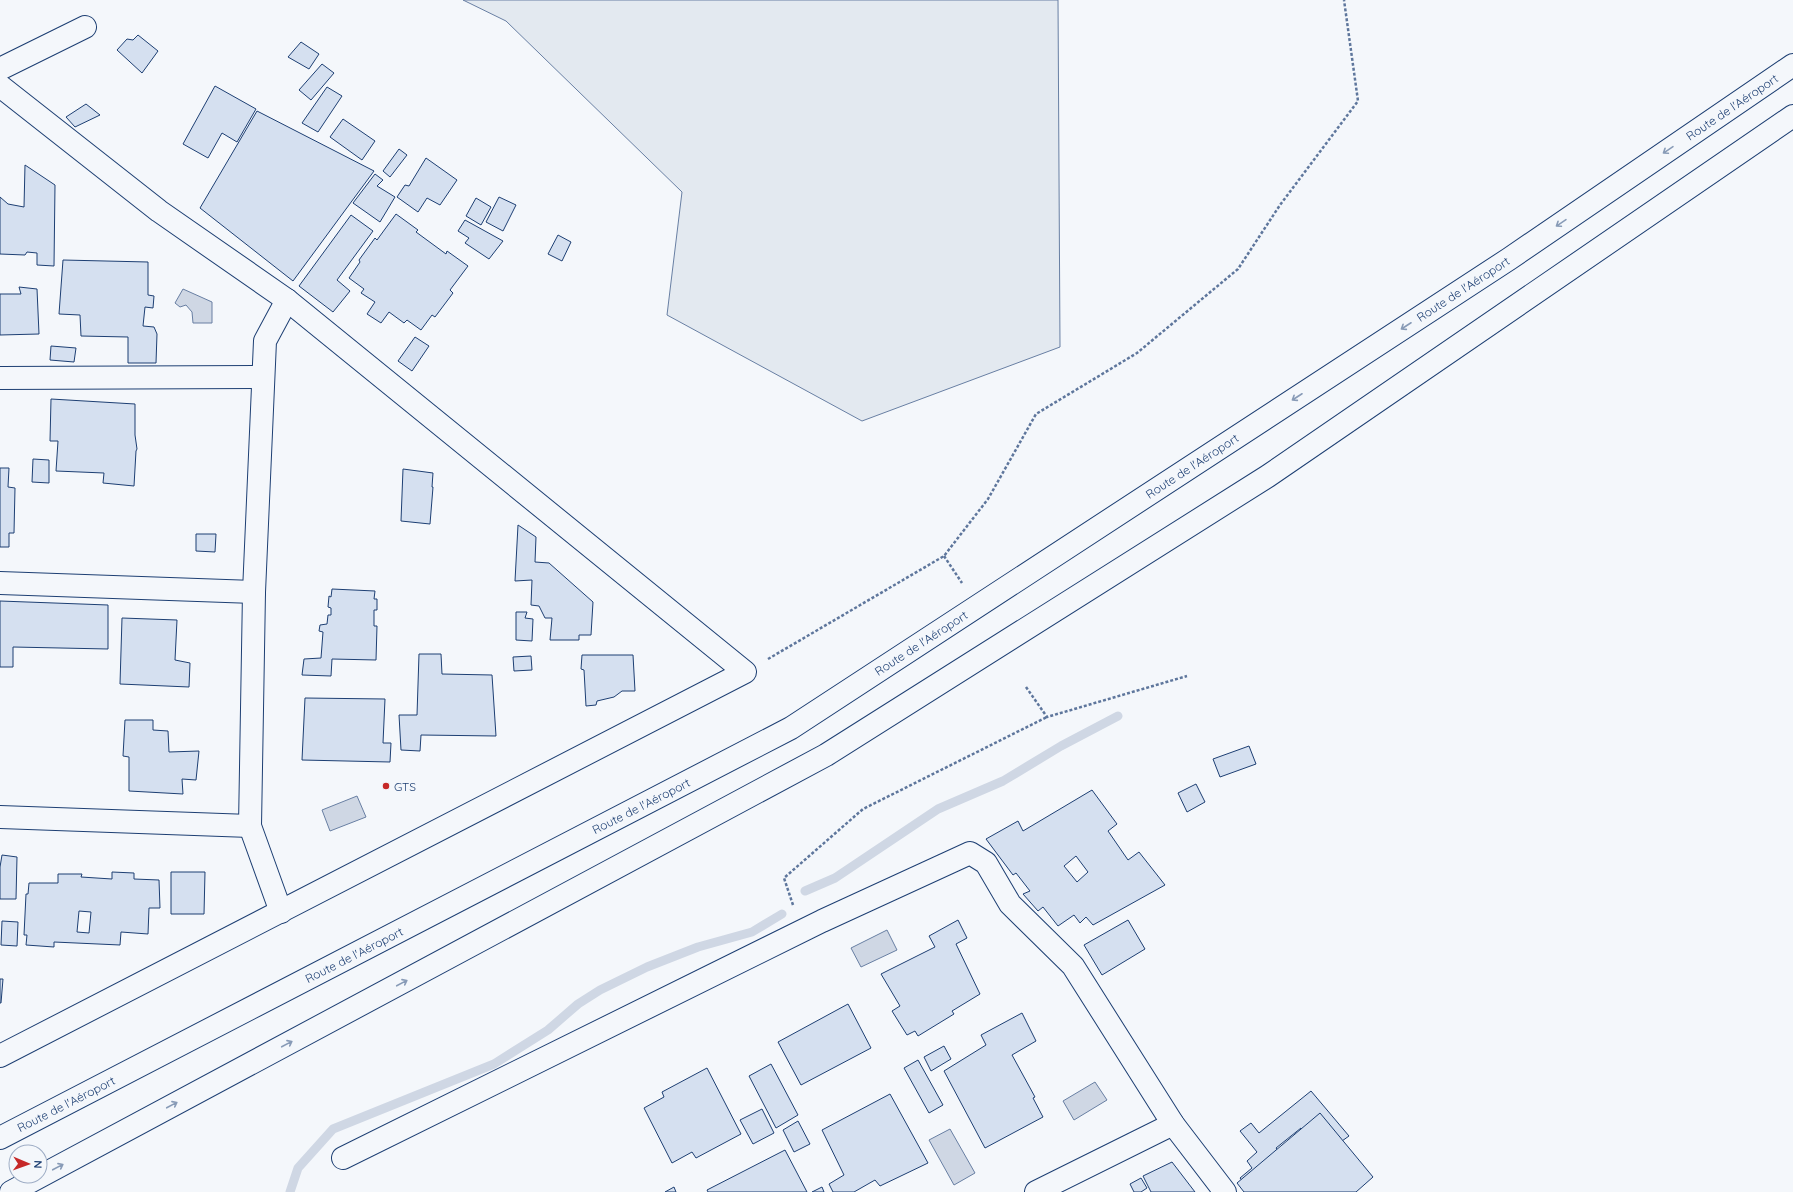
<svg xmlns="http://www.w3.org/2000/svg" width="1793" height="1192" font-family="Quicksand,sans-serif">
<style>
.green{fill:#e3e9f0;stroke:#687fa3}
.water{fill:#cfd7e4;stroke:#687fa3}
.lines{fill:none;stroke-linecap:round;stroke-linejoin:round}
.stream{stroke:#cfd7e4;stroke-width:9}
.building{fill:#d5e0f0;stroke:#1d3f73;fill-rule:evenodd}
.minor-casing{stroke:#1d3f73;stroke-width:24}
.trunk-casing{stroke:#1d3f73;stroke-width:24}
.path{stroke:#5e769c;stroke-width:2.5;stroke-dasharray:3 2;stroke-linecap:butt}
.minor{stroke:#f4f7fb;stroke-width:22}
.trunk{stroke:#f4f7fb;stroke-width:22}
.oneway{stroke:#889bb7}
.poi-dot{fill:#c62828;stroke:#f4f7fb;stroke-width:1.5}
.labels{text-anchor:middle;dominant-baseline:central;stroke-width:3;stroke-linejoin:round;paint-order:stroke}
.street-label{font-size:12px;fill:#1d3f73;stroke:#f4f7fb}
.poi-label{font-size:12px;fill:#1d3f73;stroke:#f4f7fb;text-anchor:start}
</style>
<rect width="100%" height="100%" fill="#f4f7fb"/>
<polygon class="green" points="463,0 1058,0 1060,347 862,421 667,315 682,192 506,21"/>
<g class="water">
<polygon points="183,289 212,302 212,323 193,323 192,312 186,305 180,307 175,303"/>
<polygon points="357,796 366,817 330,831 322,810"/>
<polygon points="887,930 897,950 861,967 851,948"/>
<polygon points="1095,1082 1107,1100 1074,1120 1063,1101"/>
<polygon points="950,1129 975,1173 954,1185 929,1140"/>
</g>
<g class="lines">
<g class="stream">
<polyline points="805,891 835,878 938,809 1003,781 1061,746 1118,716"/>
<polyline points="290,1192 298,1168 333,1129 494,1064 548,1030 578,1004 600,990 647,967 698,947 752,932 782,914"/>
</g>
</g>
<g class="building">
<polygon points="138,35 158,51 142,73 117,50 127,39 133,40"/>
<polygon points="301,42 319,54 309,69 288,57"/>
<polygon points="322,64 334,73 311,100 299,90"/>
<polygon points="215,86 256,109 237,142 222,133 208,158 183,144"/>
<polygon points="327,87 342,96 318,132 302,123"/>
<polygon points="86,104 100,115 75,127 66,117"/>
<polygon points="257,111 374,171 293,281 200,208"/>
<polygon points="343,119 375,141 362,160 330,137"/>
<polygon points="399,149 407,155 390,177 383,171"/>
<polygon points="426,158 457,180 440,205 427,198 418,212 397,197 405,185 409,186"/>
<polygon points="25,165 55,185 54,266 37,265 37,253 27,252 25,255 0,254 0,197 8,204 24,207"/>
<polygon points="375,174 383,180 377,186 395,197 380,222 353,203"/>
<polygon points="499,197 516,205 503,231 486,222"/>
<polygon points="476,198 491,207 481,225 466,216"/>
<polygon points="396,214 418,230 416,232 446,254 447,251 468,266 450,290 453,293 435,317 432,315 421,330 407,320 404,323 389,312 381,323 367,314 375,302 361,293 364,289 349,278 360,262 359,260 375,238 377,240"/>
<polygon points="351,215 373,231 337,280 350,291 333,312 299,286"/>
<polygon points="465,220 503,241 489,259 465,243 469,238 458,231"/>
<polygon points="558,235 571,242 562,261 548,254"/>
<polygon points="63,260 148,262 148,295 154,296 153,308 145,307 143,326 154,327 157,334 156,363 128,363 128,337 81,336 80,315 59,314"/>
<polygon points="19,287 37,289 39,334 0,335 0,294 21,294"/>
<polygon points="415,337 429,346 412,371 398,361"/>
<polygon points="51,346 76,348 74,362 50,360"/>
<polygon points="51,399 135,404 135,435 137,449 136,451 134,486 103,483 104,473 56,471 58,441 50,441"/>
<polygon points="33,459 49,460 49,483 32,482"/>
<polygon points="0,468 9,468 8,487 15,488 14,533 9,533 9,547 0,547"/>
<polygon points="403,469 433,473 432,487 433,487 430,524 401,521"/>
<polygon points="518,525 536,537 535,562 549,563 593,602 591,635 579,635 579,640 550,640 552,618 545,618 539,606 531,605 532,580 515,581"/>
<polygon points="196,534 216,534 215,552 196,551"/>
<polygon points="332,589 375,591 374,599 377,599 377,610 374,610 374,626 377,626 376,660 332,659 331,676 302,675 304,659 321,658 323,632 319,631 320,625 327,624 328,615 331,615 331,608 328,607 329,596 331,597"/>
<polygon points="0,601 108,605 108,649 13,647 13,667 0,667"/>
<polygon points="516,612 527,612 525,618 533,619 532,641 516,640"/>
<polygon points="122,618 177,620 175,660 190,663 189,687 120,684"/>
<polygon points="419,654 441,654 442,674 492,675 496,736 421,735 420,751 401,750 399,715 417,715"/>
<polygon points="582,655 633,655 635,691 622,691 614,697 597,701 596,705 586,706 584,670 581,669"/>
<polygon points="531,656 532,670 514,671 513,657"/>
<polygon points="305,698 385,699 383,743 391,743 390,762 302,760"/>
<polygon points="125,720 153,720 153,730 168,731 169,752 199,751 196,780 182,779 183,794 129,791 129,757 123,756"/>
<polygon points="1249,746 1256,764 1220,777 1213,759"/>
<polygon points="1196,784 1205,802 1187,812 1178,793"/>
<path d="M1092,790L1117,824L1108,831L1128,860L1139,852L1165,885L1093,925L1086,917L1080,923L1074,915L1058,926L1043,907L1038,911L1023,894L1030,891L1016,873L1013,875L986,839L1018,821L1023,831ZM1076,856L1088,872L1077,882L1064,866Z"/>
<polygon points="2,855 17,857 16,899 0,899 0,867"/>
<path d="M112,872L134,873V879L159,880L160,908H149L148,934L121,932L120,945L54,942V947L26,945L27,935H24L26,894H28L29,883H58V874H82L81,877L112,879ZM79,911L91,912L89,933L77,932Z"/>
<polygon points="171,872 205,872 204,914 171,914"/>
<polygon points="958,920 967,938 956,944 980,994 952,1011 954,1014 918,1036 915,1031 907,1035 892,1011 900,1006 881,974 935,947 929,936"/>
<polygon points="1128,920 1145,949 1102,975 1084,945"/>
<polygon points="2,921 18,922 17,946 1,945"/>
<polygon points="0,979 3,979 1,1003 0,1003"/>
<polygon points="848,1004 871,1048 801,1085 778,1042"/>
<polygon points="1022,1013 1036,1041 1012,1055 1035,1097 1033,1098 1043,1117 985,1148 944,1071 986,1045 981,1035"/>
<polygon points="944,1046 951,1059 931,1071 924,1057"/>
<polygon points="918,1060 943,1105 929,1113 904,1068"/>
<polygon points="771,1064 798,1115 776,1128 749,1076"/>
<polygon points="707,1068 741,1134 696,1158 692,1152 672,1163 644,1108 664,1097 662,1092"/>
<path d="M1311,1091L1349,1136L1342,1141L1346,1147L1328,1162L1335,1170L1307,1192H1251L1240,1178L1252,1168L1247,1161L1257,1152L1240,1131L1251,1123L1259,1133ZM1301,1128L1315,1145L1290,1166L1276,1148Z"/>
<polygon points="890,1094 928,1163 880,1186 875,1180 854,1192 833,1192 829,1184 844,1175 822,1130"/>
<polygon points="762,1109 774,1133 753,1144 740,1120"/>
<polygon points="1320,1113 1373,1177 1356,1192 1244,1192 1237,1183"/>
<polygon points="798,1121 810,1144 794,1152 783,1130"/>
<polygon points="785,1150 807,1192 708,1192 707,1190"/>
<polygon points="1172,1162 1195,1192 1151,1192 1143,1176"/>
<polygon points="1141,1178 1147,1188 1141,1192 1134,1192 1130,1184"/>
<polygon points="674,1187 676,1192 665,1192"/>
<polygon points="822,1187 824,1192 812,1192"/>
</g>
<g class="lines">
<defs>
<g id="minor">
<polyline points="0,69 85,27"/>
<polyline points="0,86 159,211 287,300 745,672 0,1056"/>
<polyline points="0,378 263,377"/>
<polyline points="0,583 254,592"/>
<polyline points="0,817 250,826"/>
<polyline points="281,912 250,826 254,592 265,341 287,300"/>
<polyline points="343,1158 822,921 970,853 986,863 1010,904 1073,966 1173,1124 1225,1192"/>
<polyline points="1036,1192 1173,1124"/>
</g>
<g id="trunk">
<polyline points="0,1138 791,728 1509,259 1793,65"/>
<polyline points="11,1192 826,755 1268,476 1793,116"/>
</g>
</defs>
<use href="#minor" class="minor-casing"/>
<use href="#trunk" class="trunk-casing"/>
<g class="path">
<polyline points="944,556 962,583"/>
<polyline points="768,659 944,556 988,499 1036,414 1137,353 1238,269 1280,205 1358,101 1344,0"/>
<polyline points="1026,687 1047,717 1187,676"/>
<polyline points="793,905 784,878 863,809 1047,717"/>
</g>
<use href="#minor" class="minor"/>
<use href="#trunk" class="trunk"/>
</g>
<defs><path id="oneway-shaft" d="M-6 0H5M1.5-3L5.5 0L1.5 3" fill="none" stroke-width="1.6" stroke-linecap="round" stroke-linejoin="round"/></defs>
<g class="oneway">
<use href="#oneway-shaft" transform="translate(1668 150) rotate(146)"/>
<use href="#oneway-shaft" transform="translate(1561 223) rotate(146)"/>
<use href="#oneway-shaft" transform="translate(1406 326) rotate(147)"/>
<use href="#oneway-shaft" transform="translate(1297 397) rotate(147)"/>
<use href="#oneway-shaft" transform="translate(402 983) rotate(-28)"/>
<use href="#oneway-shaft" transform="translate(287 1044) rotate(-28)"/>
<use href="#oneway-shaft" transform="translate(172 1105) rotate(-28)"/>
<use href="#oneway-shaft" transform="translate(58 1167) rotate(-28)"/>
</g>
<circle class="poi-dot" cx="386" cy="786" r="4"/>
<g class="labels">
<g class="street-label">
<text transform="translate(1732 107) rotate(-34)">Route de l'Aéroport</text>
<text transform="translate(1463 289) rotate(-33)">Route de l'Aéroport</text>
<text transform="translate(1192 466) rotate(-33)">Route de l'Aéroport</text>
<text transform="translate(921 643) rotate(-33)">Route de l'Aéroport</text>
<text transform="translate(641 806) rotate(-27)">Route de l'Aéroport</text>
<text transform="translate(354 955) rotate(-27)">Route de l'Aéroport</text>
<text transform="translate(66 1104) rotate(-27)">Route de l'Aéroport</text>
</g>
<g class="poi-label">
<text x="394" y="786">GTS</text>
</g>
</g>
<g transform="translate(28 1164) rotate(92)"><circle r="19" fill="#f4f7fb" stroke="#9eadc5"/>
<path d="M0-3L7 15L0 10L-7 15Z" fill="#c62828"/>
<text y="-6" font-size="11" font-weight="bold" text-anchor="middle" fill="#1d3f73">N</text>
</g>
</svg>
